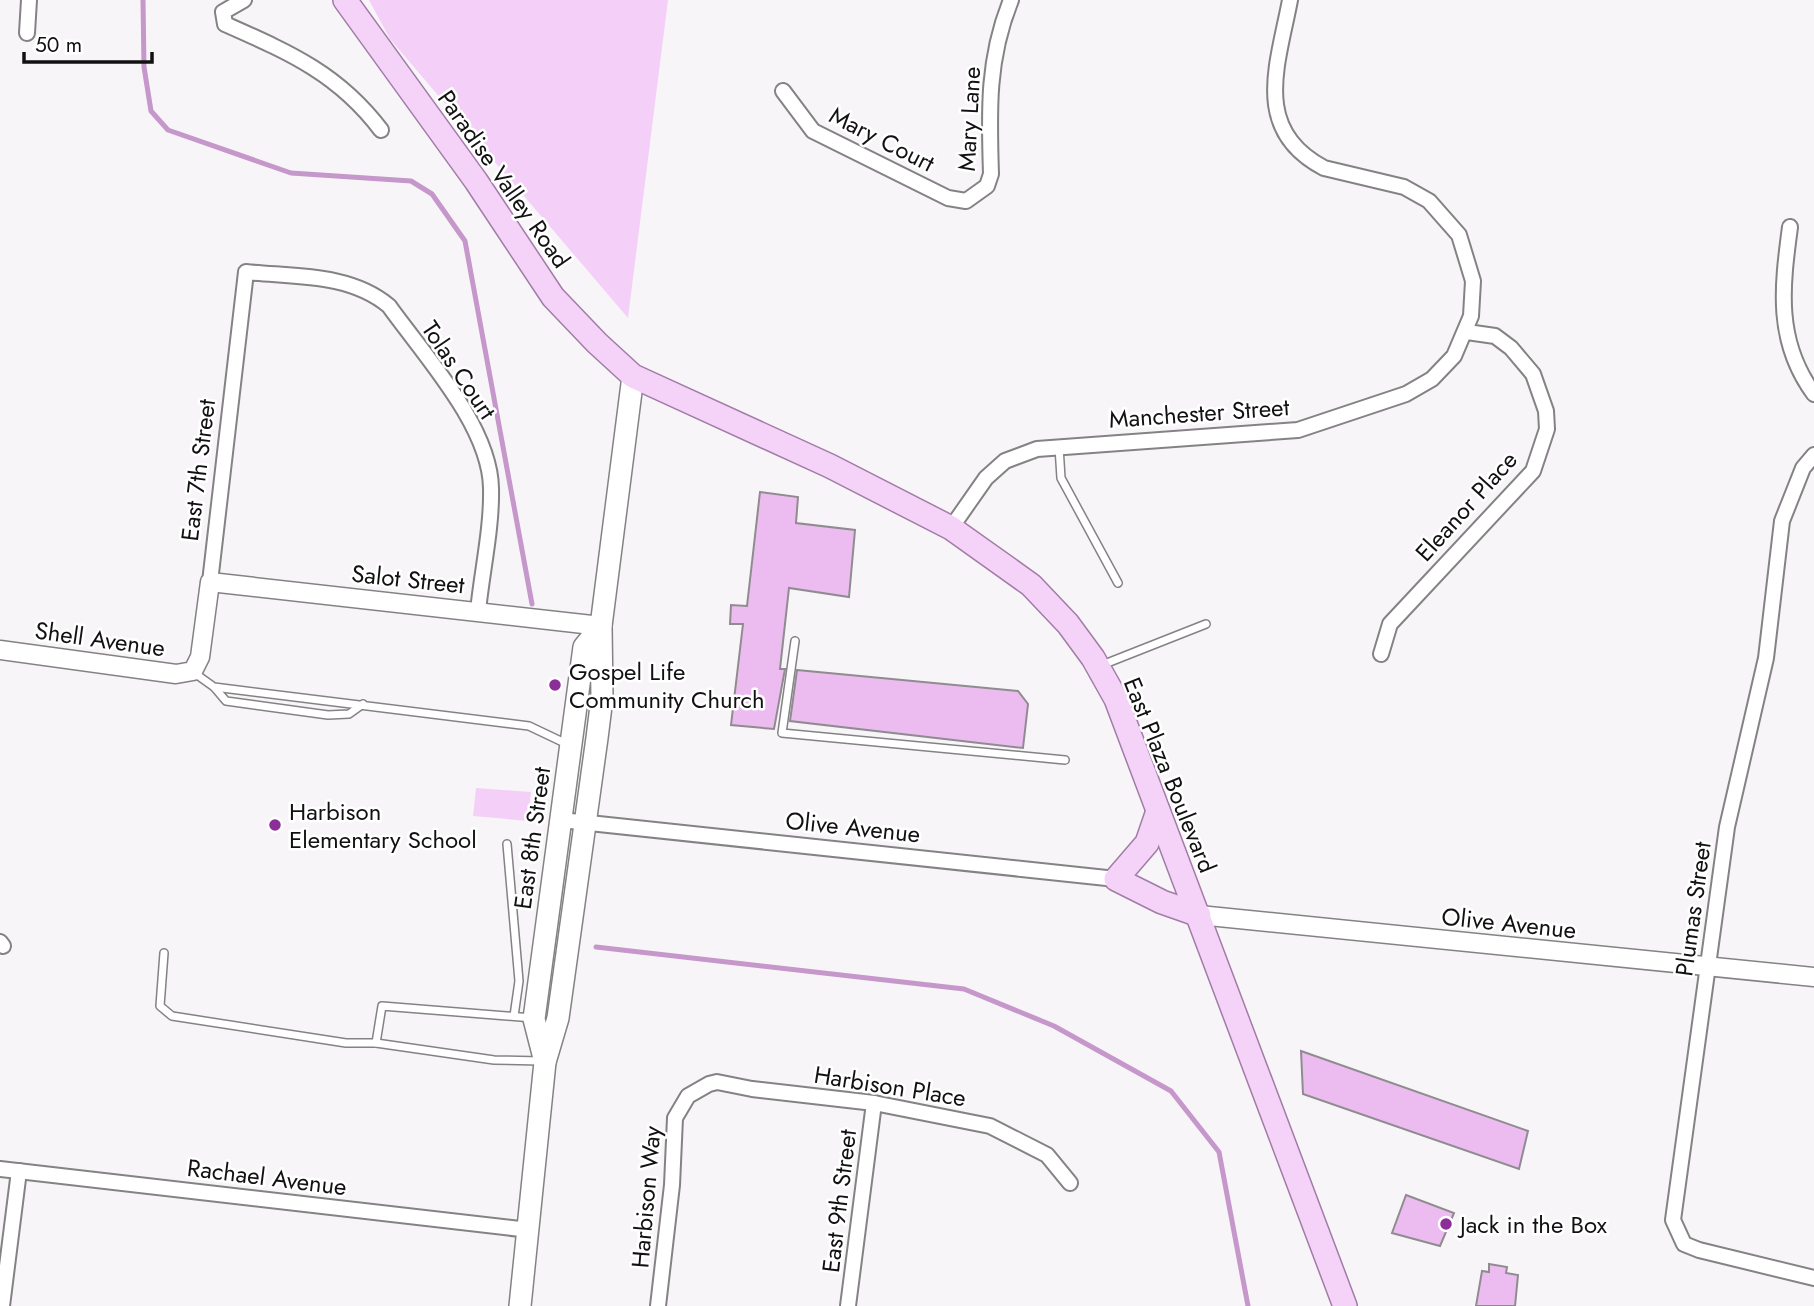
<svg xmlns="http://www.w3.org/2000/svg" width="1814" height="1306" font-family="Jost,sans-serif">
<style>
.green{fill:#f4d0f8}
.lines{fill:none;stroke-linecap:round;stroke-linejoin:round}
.stream{stroke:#c597ca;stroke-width:5}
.building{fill:#ecbcf1;stroke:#8f8c8f;stroke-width:2}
.service-casing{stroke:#858285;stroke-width:10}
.minor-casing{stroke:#858285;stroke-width:18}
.tertiary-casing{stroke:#858285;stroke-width:21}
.secondary-casing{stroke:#858285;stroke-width:24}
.primary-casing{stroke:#a17ca6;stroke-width:26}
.service{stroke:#fff;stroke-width:7}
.minor{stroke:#fff;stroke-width:14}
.tertiary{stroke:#fff;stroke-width:18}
.secondary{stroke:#fff;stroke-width:21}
.primary{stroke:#f5d3f9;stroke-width:23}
.poi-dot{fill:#8c2e98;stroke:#fff;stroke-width:2.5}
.labels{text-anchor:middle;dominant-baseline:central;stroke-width:5;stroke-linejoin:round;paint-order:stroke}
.street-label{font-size:24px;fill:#121112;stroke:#fff}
.poi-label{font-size:24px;fill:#121112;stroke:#fff;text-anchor:start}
</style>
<rect width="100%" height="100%" fill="#f8f5f8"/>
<g class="green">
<polygon points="369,0 668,0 628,318 390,39"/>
<polygon points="476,788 531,792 528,821 473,816"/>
</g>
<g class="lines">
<g class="stream">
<polyline points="143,0 144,67 151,111 168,130 291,173 411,181 432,194 465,241 532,604"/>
<polyline points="596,947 964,989 1054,1026 1171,1091 1219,1152 1248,1306"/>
</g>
</g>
<g class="building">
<polygon points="760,492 798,497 796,523 855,530 849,597 789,588 780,669 785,669 774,729 731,725 743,624 730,624 731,605 747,606"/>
<polygon points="797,670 1018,691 1028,704 1023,748 790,721"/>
<polygon points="1301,1051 1528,1131 1519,1169 1303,1094"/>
<polygon points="1406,1195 1454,1213 1440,1246 1392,1233"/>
<polygon points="1489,1264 1507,1267 1506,1273 1518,1275 1515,1306 1476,1306 1482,1271 1489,1272"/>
</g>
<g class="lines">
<defs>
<g id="service">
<polyline points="1059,447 1061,478 1118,583"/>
<polyline points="795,641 782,733 1065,760"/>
<polyline points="1102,665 1206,624"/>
<polyline points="193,672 214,687 529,726 569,745"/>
<polyline points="215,688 226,701 328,715 349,714 363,704"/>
<polyline points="507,844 519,981 514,1016"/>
<polyline points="164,953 160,1006 172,1016 346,1043 376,1043 494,1060 541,1061"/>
<polyline points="376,1043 382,1006 533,1018"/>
</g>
<g id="minor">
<path d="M244,0L223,12L225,24C288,52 338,73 381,130"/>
<polyline points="27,33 29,0"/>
<path d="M783,91L813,131L948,198L966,201L987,186L991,174C989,112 987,59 1011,0"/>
<path d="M1790,227C1782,287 1775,341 1814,394"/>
<polyline points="1814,455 1803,468 1782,521 1766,658 1727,827 1673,1220 1684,1244 1699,1250 1814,1278"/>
<path d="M951,528L986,478L1005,461L1037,449L1298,430L1406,394L1432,379L1454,356L1471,316L1473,281L1459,235L1429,201L1404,187L1324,168C1251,130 1278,64 1290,0"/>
<path d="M210,582L246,272C294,277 350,273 389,306C424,355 490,426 491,488C492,528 482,571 478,611"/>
<polyline points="1381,654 1390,624 1533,471 1547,429 1546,411 1533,374 1511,348 1495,336 1467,332"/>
<polyline points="561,820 1116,879"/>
<polyline points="0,942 3,946"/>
<polyline points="0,1169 529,1230"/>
<polyline points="2,1306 19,1171"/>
<polyline points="658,1306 672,1185 675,1118 688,1096 709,1084 717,1082 752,1089 874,1103 990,1126 1047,1155 1070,1183"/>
<polyline points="848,1306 874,1103"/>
</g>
<g id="tertiary">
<polyline points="0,650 176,674 193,671 200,657 210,582 601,626"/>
<polyline points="1199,915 1814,977"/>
</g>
<g id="secondary">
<polyline points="545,1062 534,1019 584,647 601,626"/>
<polyline points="520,1306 545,1062 558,1018 597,738 602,698 601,626 633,376"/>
</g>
<g id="primary">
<polyline points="345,0 476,181 553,297 597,343 633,376 830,466 951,528 1031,585 1068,624 1093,658 1116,699 1345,1306"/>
<polyline points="1158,811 1147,843 1116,879 1162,902 1199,915"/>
</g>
</defs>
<use href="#service" class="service-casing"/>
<use href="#minor" class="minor-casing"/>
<use href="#tertiary" class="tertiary-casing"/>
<use href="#secondary" class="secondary-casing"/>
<use href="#primary" class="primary-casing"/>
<use href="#service" class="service"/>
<use href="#minor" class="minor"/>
<use href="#tertiary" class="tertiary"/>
<use href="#secondary" class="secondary"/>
<use href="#primary" class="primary"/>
</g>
<g class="poi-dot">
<circle cx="555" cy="685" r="7"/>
<circle cx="275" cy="825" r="7"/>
<circle cx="1446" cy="1224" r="7"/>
</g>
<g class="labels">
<g class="street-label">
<text transform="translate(969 119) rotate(-87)">Mary Lane</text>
<text transform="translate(882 139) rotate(27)">Mary Court</text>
<text transform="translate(504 179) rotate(55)">Paradise Valley Road</text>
<text transform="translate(459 370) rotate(56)">Tolas Court</text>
<text transform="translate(1199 413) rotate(-4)">Manchester Street</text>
<text transform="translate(198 470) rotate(-83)">East 7th Street</text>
<text transform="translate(1466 506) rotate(-48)">Eleanor Place</text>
<text transform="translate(408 579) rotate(6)">Salot Street</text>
<text transform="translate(100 639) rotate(8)">Shell Avenue</text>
<text transform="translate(1170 775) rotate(68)">East Plaza Boulevard</text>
<text transform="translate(853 827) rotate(6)">Olive Avenue</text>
<text transform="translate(532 838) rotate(-82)">East 8th Street</text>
<text transform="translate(1693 909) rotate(-82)">Plumas Street</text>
<text transform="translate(1509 923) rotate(6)">Olive Avenue</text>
<text transform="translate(890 1086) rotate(9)">Harbison Place</text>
<text transform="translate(267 1177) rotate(7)">Rachael Avenue</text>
<text transform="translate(646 1197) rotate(-85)">Harbison Way</text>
<text transform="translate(839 1201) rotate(-83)">East 9th Street</text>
</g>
<g class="poi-label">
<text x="569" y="671">Gospel Life<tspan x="569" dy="28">Community Church</tspan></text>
<text x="289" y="811">Harbison<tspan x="289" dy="28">Elementary School</tspan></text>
<text x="1460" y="1224">Jack in the Box</text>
</g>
</g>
<path d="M24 52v10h128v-10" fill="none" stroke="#121112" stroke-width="3.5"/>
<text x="35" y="52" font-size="21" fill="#121112" stroke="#ffffff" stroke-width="5" paint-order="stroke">50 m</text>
</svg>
